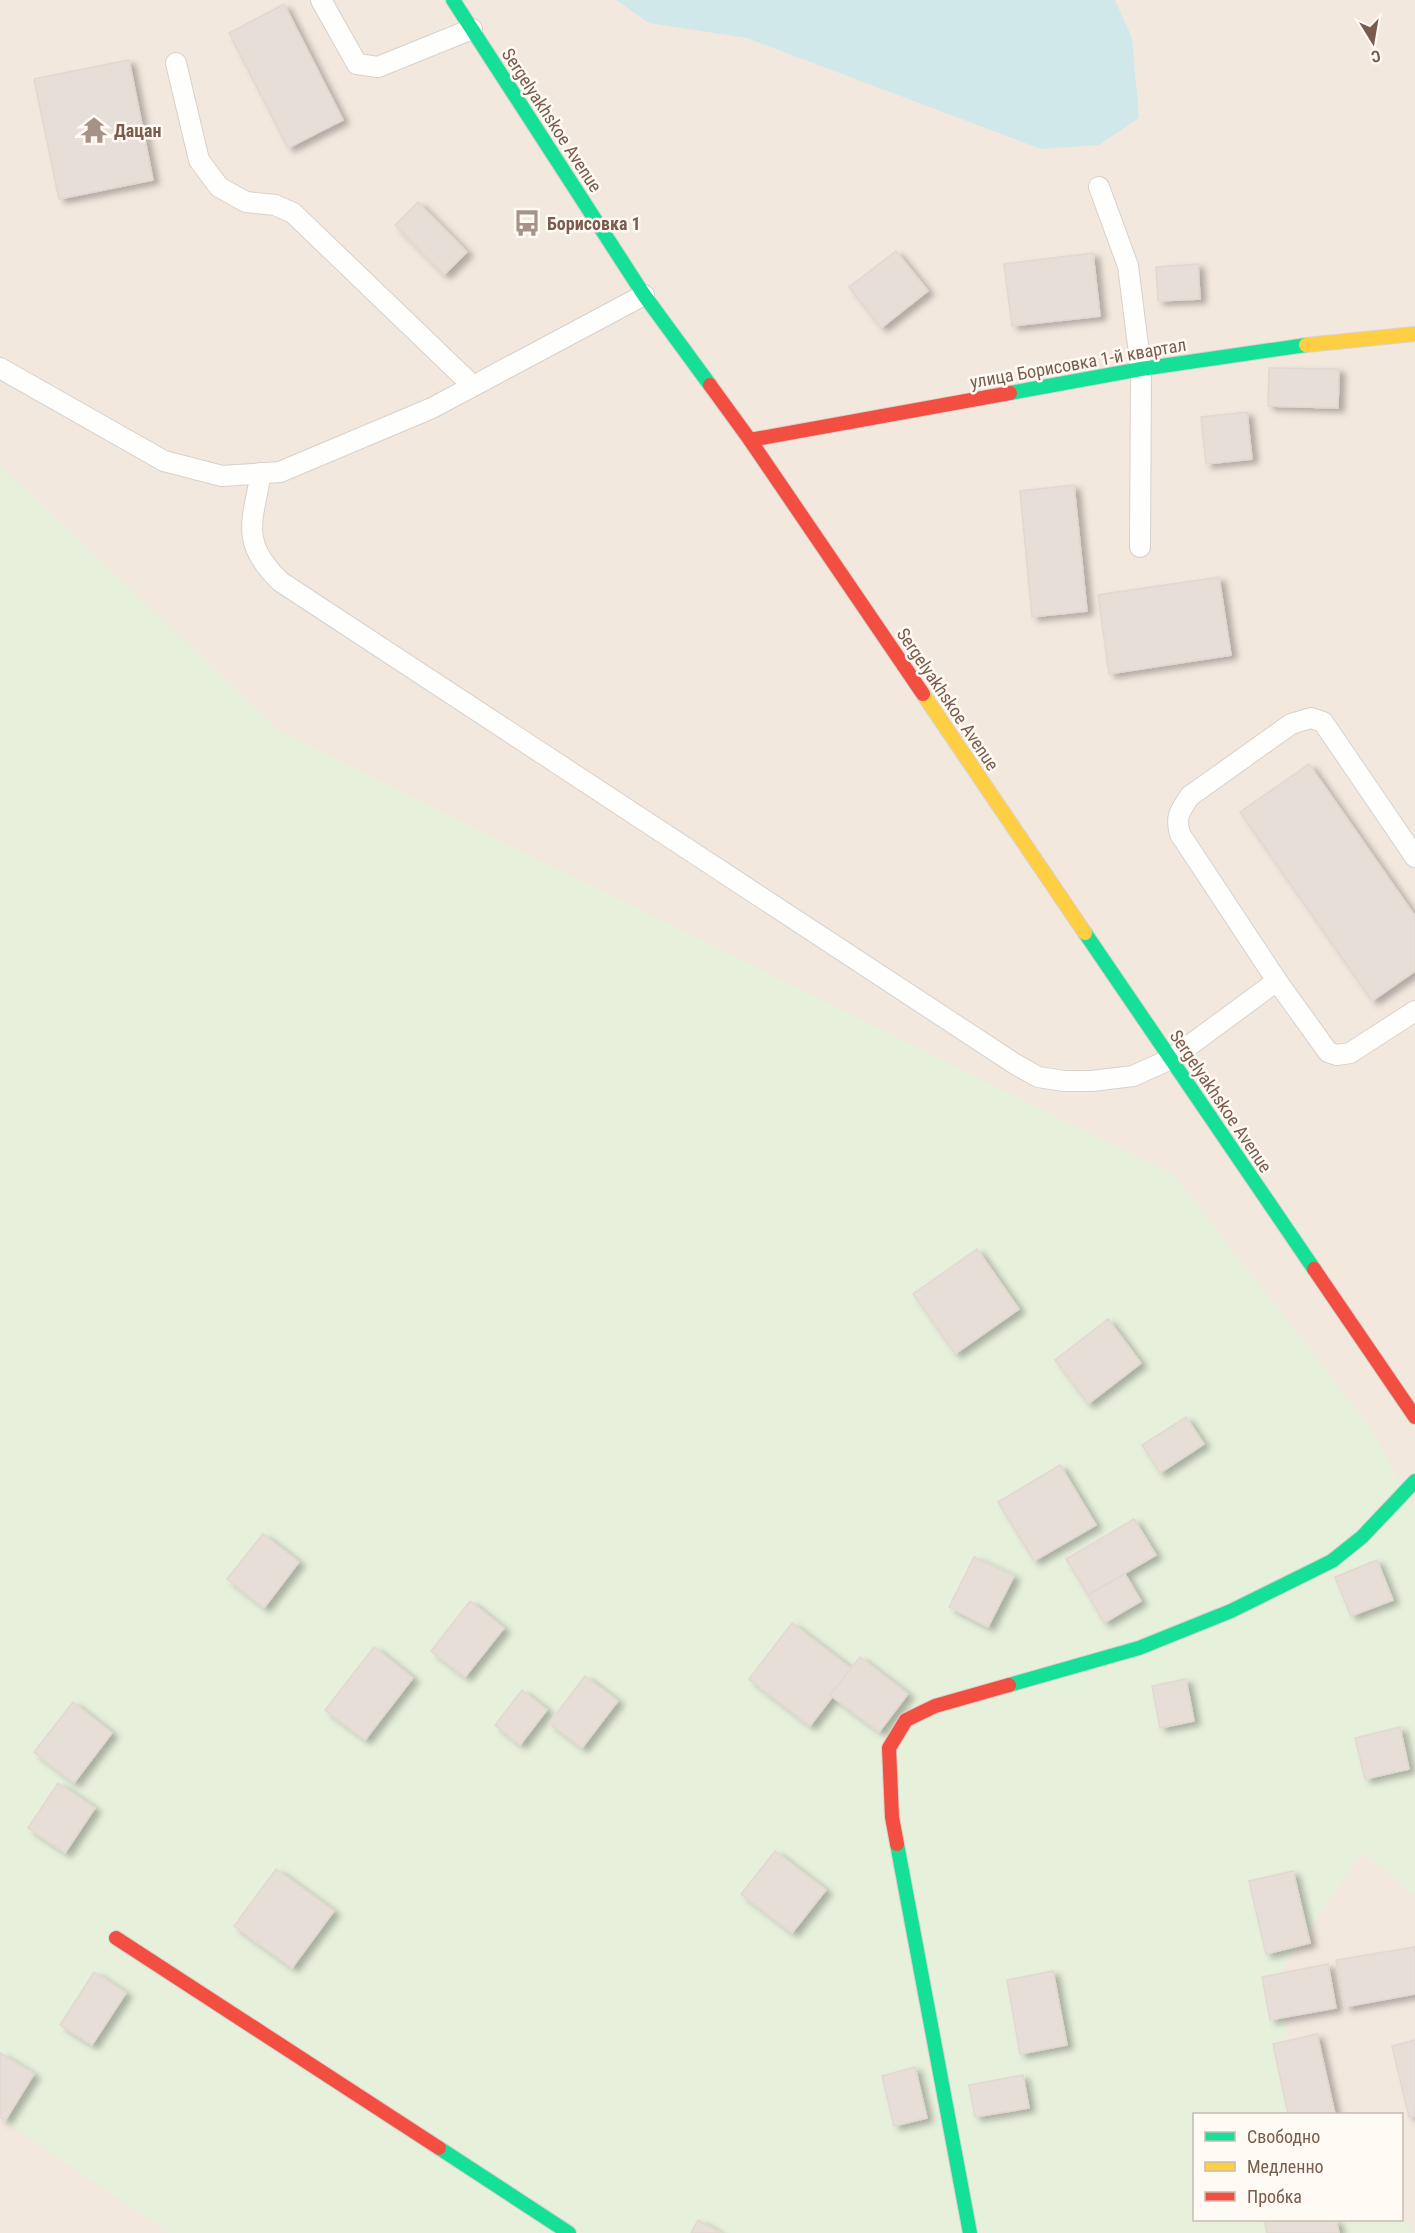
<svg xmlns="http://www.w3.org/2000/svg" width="1415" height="2233" font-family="'Roboto Condensed',sans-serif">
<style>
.residential{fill:#f2e8de;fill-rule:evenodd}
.green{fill:#e7f0db}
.water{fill:#d0e8ea}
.building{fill:#e6ded7;stroke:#e2d8d2;stroke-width:1.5;filter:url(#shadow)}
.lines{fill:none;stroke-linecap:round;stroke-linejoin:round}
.lane-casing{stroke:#d7d1cb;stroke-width:22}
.fast-casing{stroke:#d9d2cb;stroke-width:16}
.slow-casing{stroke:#d9d2cb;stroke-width:16}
.jam-casing{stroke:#d9d2cb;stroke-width:16}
.lane{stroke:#fefefd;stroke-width:20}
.fast{stroke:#16e098;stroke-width:14}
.slow{stroke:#ffcf43;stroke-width:14}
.jam{stroke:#f24e42;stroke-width:14}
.labels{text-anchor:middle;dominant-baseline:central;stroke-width:5;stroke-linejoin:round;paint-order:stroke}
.street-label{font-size:18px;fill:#7a5c4d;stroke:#fffaf3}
.poi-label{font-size:18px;font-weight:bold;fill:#7a5c4d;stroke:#fffaf3;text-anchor:start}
</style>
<defs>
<filter id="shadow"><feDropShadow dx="6" dy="4" stdDeviation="3" flood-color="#0004"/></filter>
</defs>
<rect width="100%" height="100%" fill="#f9f5f0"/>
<path class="residential" d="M0,0H1415V2233H0ZM1194,2114H1402V2220H1194Z"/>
<polygon class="green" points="0,465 278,730 1174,1175 1371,1428 1415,1510 1415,1895 1362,1852 1279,1975 1298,2114 1194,2114 1194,2220 1402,2219 1415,2233 169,2233 0,2118"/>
<polygon class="water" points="616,0 1115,0 1132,38 1139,118 1099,145 1041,149 747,38 649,23"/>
<g class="building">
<polygon points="284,4 343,120 288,148 229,33"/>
<polygon points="129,60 153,180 59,199 34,79"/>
<polygon points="418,202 467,252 444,275 395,225"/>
<polygon points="896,251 928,291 881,328 849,287"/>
<polygon points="1093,253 1100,316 1012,326 1004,264"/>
<polygon points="1198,264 1200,299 1158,301 1156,267"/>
<polygon points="1269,368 1339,369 1338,408 1268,406"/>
<polygon points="1247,412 1252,459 1206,464 1201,417"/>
<polygon points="1074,485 1087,611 1032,617 1020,491"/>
<polygon points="1219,577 1231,655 1109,674 1098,595"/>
<polygon points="1309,764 1415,916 1415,971 1372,1001 1240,812"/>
<polygon points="977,1249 1019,1309 955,1354 913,1294"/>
<polygon points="1108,1319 1141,1363 1088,1404 1055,1360"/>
<polygon points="1186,1417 1204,1444 1160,1473 1142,1445"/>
<polygon points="1060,1465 1096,1525 1034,1561 998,1502"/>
<polygon points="1134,1519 1156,1555 1088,1595 1066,1559"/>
<polygon points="263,1534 299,1562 264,1608 227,1579"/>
<polygon points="974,1557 1014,1576 988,1627 949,1607"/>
<polygon points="1377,1560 1393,1600 1351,1616 1335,1577"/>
<polygon points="1125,1574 1141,1601 1104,1623 1088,1595"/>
<polygon points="470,1601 504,1628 465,1677 431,1651"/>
<polygon points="792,1623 853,1670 810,1726 749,1679"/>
<polygon points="374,1647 413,1678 365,1740 325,1710"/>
<polygon points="860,1657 908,1694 879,1732 830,1695"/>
<polygon points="585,1676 618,1701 582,1748 549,1723"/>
<polygon points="1186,1679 1194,1721 1160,1728 1152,1686"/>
<polygon points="522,1690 547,1710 520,1745 495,1725"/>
<polygon points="73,1702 112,1733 74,1783 34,1752"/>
<polygon points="1400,1727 1409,1769 1365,1779 1355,1738"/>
<polygon points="58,1783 95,1808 65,1853 28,1828"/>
<polygon points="775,1851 826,1890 792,1933 741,1894"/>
<polygon points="276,1869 334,1911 292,1968 234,1926"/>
<polygon points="1293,1871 1310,1943 1266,1954 1249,1881"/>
<polygon points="1415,1947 1415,1994 1345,2007 1336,1960"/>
<polygon points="1328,1964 1336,2008 1270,2020 1262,1977"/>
<polygon points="1053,1971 1067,2045 1020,2054 1007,1980"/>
<polygon points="94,1972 126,1993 92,2045 60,2025"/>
<polygon points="1317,2034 1335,2114 1288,2114 1273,2044"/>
<polygon points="1415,2040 1415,2116 1409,2117 1392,2046"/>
<polygon points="0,2053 34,2074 5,2121 0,2117"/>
<polygon points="915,2067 927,2118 894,2126 882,2076"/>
<polygon points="1023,2075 1029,2108 975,2117 969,2085"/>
<polygon points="698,2220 720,2233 691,2233"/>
<polygon points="1264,2220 1336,2220 1339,2233 1267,2233"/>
</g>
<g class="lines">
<defs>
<g id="lane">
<polyline points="321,0 357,64 378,67 472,29"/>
<polyline points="176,63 199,160 219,187 246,202 275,205 293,213 473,386"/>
<polyline points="1099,187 1128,266 1141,369 1140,547"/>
<polyline points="0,368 164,461 222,476 280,472 432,408 644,295"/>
<path d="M261,473C252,523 240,543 281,582L1015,1064L1038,1077L1064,1081H1092L1133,1076L1171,1059L1277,981"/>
<path d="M1415,857L1323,722L1311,718L1291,724L1190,796C1180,811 1175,816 1180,834L1277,981L1328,1052L1337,1055L1350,1053L1415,1011"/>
</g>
<g id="fast">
<polyline points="453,0 644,295 710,385"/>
<polyline points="1010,393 1141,369 1306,345"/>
<polyline points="1085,933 1314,1269"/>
<polyline points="1009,1685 1139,1648 1231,1611 1332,1561 1362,1537 1415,1481"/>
<polyline points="897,1844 970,2233"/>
<polyline points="439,2148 569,2233"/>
</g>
<g id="slow">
<polyline points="1306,345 1415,334"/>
<polyline points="923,694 1085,933"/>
</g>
<g id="jam">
<polyline points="710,385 750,440 923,694"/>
<polyline points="750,440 1010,393"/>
<polyline points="1314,1269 1415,1417"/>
<polyline points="897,1844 892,1817 889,1748 906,1720 935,1706 1009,1685"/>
<polyline points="116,1938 439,2148"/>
</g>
</defs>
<use href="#lane" class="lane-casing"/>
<use href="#fast" class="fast-casing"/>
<use href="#slow" class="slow-casing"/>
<use href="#jam" class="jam-casing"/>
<use href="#lane" class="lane"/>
<use href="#fast" class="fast"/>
<use href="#slow" class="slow"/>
<use href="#jam" class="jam"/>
</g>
<defs>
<symbol id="temple-bare" viewBox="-9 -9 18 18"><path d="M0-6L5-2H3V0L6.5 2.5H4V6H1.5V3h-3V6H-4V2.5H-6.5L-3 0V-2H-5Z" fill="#a69286" stroke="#fffaf3" stroke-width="2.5" paint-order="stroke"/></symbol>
<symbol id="bus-bare" viewBox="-9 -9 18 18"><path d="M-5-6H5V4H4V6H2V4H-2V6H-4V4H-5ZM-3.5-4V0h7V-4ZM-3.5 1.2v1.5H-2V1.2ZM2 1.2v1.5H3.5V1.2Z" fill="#a69286" stroke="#fffaf3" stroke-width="2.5" paint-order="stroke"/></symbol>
</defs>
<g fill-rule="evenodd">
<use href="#temple-bare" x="75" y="111" width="38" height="38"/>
<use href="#bus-bare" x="508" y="204" width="38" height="38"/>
</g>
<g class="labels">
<g class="street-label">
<text transform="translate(552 120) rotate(57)">Sergelyakhskoe Avenue</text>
<text transform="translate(1078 363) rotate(-10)">улица Борисовка 1-й квартал</text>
<text transform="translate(948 699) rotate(56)">Sergelyakhskoe Avenue</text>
<text transform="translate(1221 1101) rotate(56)">Sergelyakhskoe Avenue</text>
</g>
<g class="poi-label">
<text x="114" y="130">Дацан</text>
<text x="547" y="223">Борисовка 1</text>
</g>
</g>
<rect x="1193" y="2113" width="210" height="108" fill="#fffaf3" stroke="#cabbb1" stroke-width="1.5"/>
<rect x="1205" y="2132" width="30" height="9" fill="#16e098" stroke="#cabbb1" stroke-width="1.5"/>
<text x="1247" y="2143" font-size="18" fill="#7a5c4d">Свободно</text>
<rect x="1205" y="2162" width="30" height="9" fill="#ffcf43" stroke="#cabbb1" stroke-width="1.5"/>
<text x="1247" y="2173" font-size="18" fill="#7a5c4d">Медленно</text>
<rect x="1205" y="2192" width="30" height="9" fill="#f24e42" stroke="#cabbb1" stroke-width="1.5"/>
<text x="1247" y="2203" font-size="18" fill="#7a5c4d">Пробка</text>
<g transform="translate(1373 42) rotate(169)" stroke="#fffaf3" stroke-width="4.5" paint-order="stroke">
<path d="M0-4.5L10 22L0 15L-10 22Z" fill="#7a5c4d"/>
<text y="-9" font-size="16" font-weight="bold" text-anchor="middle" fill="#7a5c4d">С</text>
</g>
</svg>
